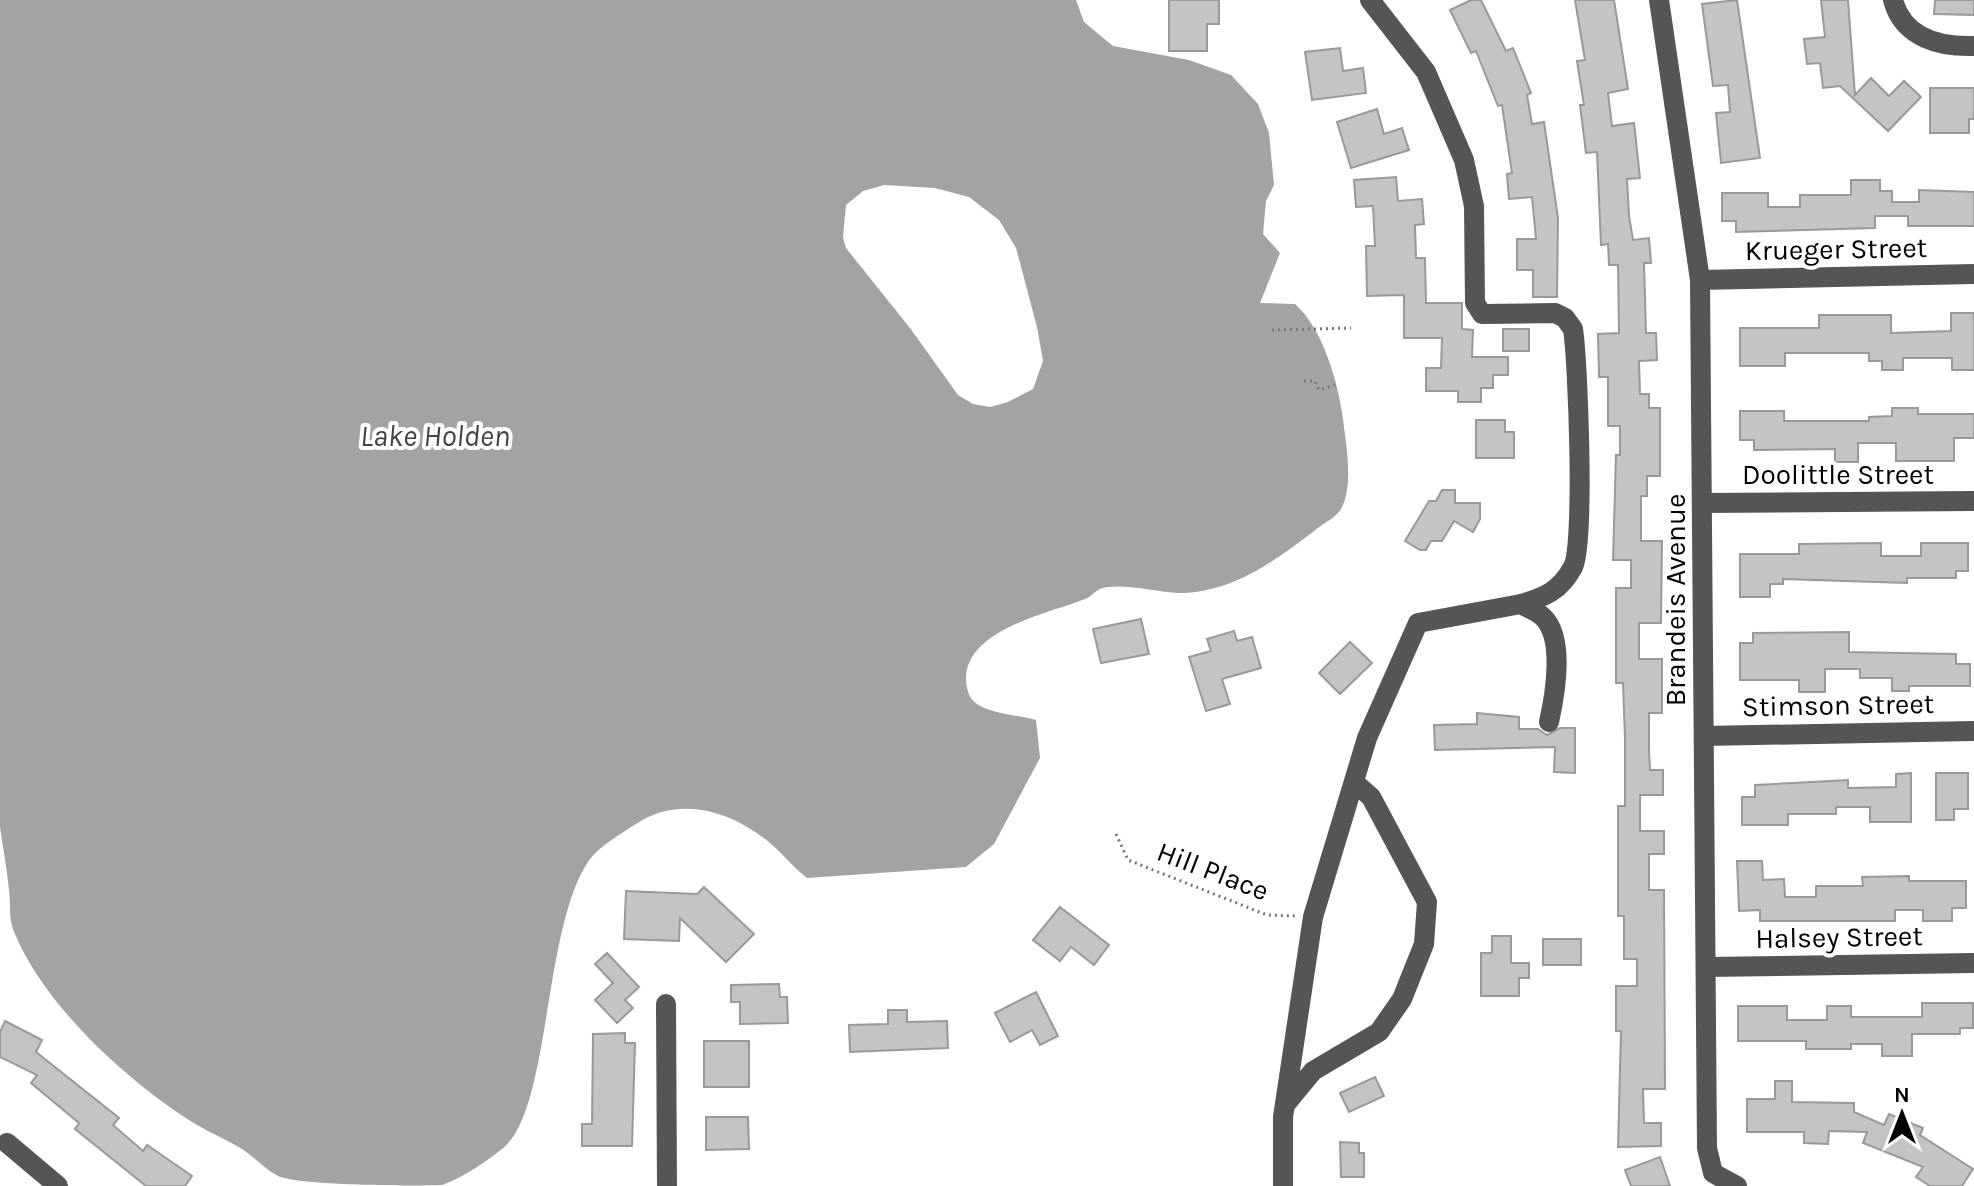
<svg xmlns="http://www.w3.org/2000/svg" width="1974" height="1186" font-family="Karla,sans-serif">
<style>
.water{fill:#a3a3a3;fill-rule:evenodd}
.building{fill:#c4c4c4;stroke:#999;stroke-width:2}
.lines{fill:none;stroke-linecap:round;stroke-linejoin:round}
.path{stroke:#777;stroke-width:3;stroke-dasharray:2 4;stroke-linecap:butt}
.minor{stroke:#555;stroke-width:20}
.labels{text-anchor:middle;dominant-baseline:central;stroke-width:8;stroke-linejoin:round;paint-order:stroke}
.street-label{font-size:28px;fill:#000;stroke:#fff}
.water-label{font-size:30px;font-style:italic;fill:#444;stroke:#fff}
</style>
<rect width="100%" height="100%" fill="#fff"/>
<path class="water" d="M0,0H1076L1084,22L1113,46L1189,60L1231,75L1258,104L1269,133L1274,185L1266,201L1263,234L1280,253L1260,303L1295,304C1323,329 1338,382 1343,419C1346,444 1354,486 1341,509C1336,518 1320,525 1313,532C1273,562 1231,593 1178,593C1156,592 1120,582 1100,589C1095,591 1091,597 1085,599C1050,613 967,629 966,678C966,688 969,699 977,704C992,714 1018,715 1036,720L1040,758L994,844L966,867L807,878C793,867 783,854 770,843C731,811 680,795 636,824C622,833 600,846 590,859C542,925 552,1110 502,1149C484,1163 464,1177 442,1185C418,1186 301,1186 278,1176C265,1169 254,1157 242,1149C226,1139 208,1132 192,1122C126,1080 45,1006 15,934C8,919 11,906 9,890C7,869 3,848 0,827ZM884,185L935,188L969,197L999,220L1016,248L1037,327L1043,361L1033,389L1008,402L990,407L973,404L958,395L910,328L846,248L843,237L846,205L863,191Z"/>
<g class="building">
<polygon points="1169,0 1219,0 1219,24 1207,24 1207,51 1169,51"/>
<polygon points="1471,0 1481,0 1506,51 1513,48 1531,93 1527,95 1532,124 1544,122 1558,218 1557,297 1533,297 1533,270 1517,270 1517,239 1536,239 1532,197 1509,199 1507,174 1512,173 1502,105 1498,106 1476,51 1471,53 1450,10"/>
<polygon points="1575,0 1614,0 1628,89 1608,93 1612,126 1634,123 1640,178 1627,179 1629,216 1633,240 1649,238 1651,263 1644,263 1646,333 1656,333 1657,360 1639,361 1640,394 1649,394 1649,408 1660,408 1660,476 1647,476 1647,496 1641,496 1641,541 1662,541 1661,623 1639,623 1639,659 1662,659 1662,713 1649,713 1649,750 1650,770 1663,770 1663,795 1640,795 1640,831 1664,831 1664,854 1649,854 1649,890 1664,890 1665,1089 1643,1089 1644,1123 1661,1123 1661,1146 1618,1147 1621,1031 1616,1031 1616,986 1637,986 1637,959 1624,959 1624,916 1618,916 1618,806 1625,806 1625,739 1623,683 1616,683 1616,588 1631,588 1631,560 1613,560 1616,455 1620,455 1620,426 1608,426 1608,377 1599,377 1598,334 1619,333 1618,265 1609,265 1608,244 1601,245 1597,152 1586,153 1580,105 1584,105 1577,61 1585,60"/>
<polygon points="1737,0 1760,158 1721,163 1716,113 1730,112 1728,85 1713,86 1702,4"/>
<polygon points="1821,0 1848,0 1855,95 1871,78 1889,96 1904,81 1921,97 1888,131 1840,86 1823,88 1820,63 1807,64 1804,39 1825,37"/>
<polygon points="1935,0 1974,0 1974,15 1934,14"/>
<polygon points="1340,48 1343,71 1363,68 1366,93 1312,100 1305,52"/>
<polygon points="1930,88 1974,88 1974,119 1969,119 1969,133 1930,133"/>
<polygon points="1377,109 1384,134 1402,128 1409,150 1351,168 1337,122"/>
<polygon points="1396,177 1398,201 1422,199 1424,224 1415,225 1416,258 1425,258 1426,303 1462,303 1462,329 1473,330 1472,357 1508,357 1508,375 1493,375 1493,388 1481,388 1481,402 1458,402 1458,391 1426,391 1426,368 1441,368 1442,338 1404,338 1404,295 1367,296 1366,246 1375,246 1373,206 1356,207 1354,180"/>
<polygon points="1851,180 1880,180 1880,191 1892,191 1892,202 1919,202 1919,190 1974,192 1974,226 1908,226 1908,216 1875,216 1875,228 1736,232 1736,221 1722,221 1722,193 1768,193 1768,207 1800,207 1800,195 1851,195"/>
<polygon points="1951,313 1974,313 1974,370 1952,370 1952,358 1903,358 1903,370 1882,370 1882,361 1869,361 1869,353 1785,353 1785,366 1740,366 1740,328 1819,328 1819,315 1891,315 1891,333 1951,331"/>
<rect x="1503" y="329" width="26" height="22"/>
<polygon points="1892,408 1918,408 1918,414 1974,414 1974,438 1954,438 1954,461 1896,461 1896,443 1858,443 1858,462 1835,462 1835,449 1754,450 1754,440 1740,440 1740,411 1784,411 1784,421 1869,421 1869,417 1892,416"/>
<polygon points="1476,420 1505,420 1505,432 1514,432 1514,458 1476,458"/>
<polygon points="1442,490 1455,490 1455,503 1480,503 1480,519 1473,532 1454,521 1442,541 1431,541 1426,550 1420,550 1405,541 1429,501 1436,501"/>
<polygon points="1881,543 1881,556 1921,556 1921,543 1968,543 1968,571 1956,571 1956,578 1907,578 1907,583 1783,579 1783,584 1770,584 1770,597 1740,597 1740,554 1799,554 1799,544"/>
<polygon points="1141,619 1149,654 1101,663 1093,629"/>
<polygon points="1234,631 1237,641 1252,637 1261,668 1222,679 1230,704 1206,711 1189,657 1211,651 1207,639"/>
<polygon points="1849,632 1849,652 1956,654 1956,664 1970,664 1970,686 1909,686 1909,691 1892,691 1892,678 1860,678 1860,669 1825,669 1825,692 1799,692 1799,680 1740,680 1740,643 1753,643 1753,633"/>
<polygon points="1350,642 1372,663 1340,694 1319,673"/>
<polygon points="1477,713 1519,717 1519,729 1538,729 1547,735 1560,728 1575,728 1575,773 1554,772 1555,747 1435,750 1434,725 1477,724"/>
<polygon points="1911,773 1911,822 1870,822 1870,807 1836,807 1836,814 1788,814 1788,825 1742,825 1742,797 1755,797 1755,785 1848,780 1848,788 1896,787 1896,774"/>
<polygon points="1936,773 1968,773 1968,809 1954,809 1954,820 1936,820"/>
<polygon points="1737,861 1762,861 1763,880 1784,879 1785,897 1816,897 1816,886 1863,886 1862,877 1909,876 1909,881 1966,881 1966,908 1952,908 1952,921 1923,921 1923,910 1895,910 1895,921 1760,921 1760,910 1739,911"/>
<polygon points="704,887 754,934 726,962 680,918 679,941 624,939 626,891 697,894"/>
<polygon points="1060,907 1109,945 1094,965 1071,947 1060,961 1033,940"/>
<polygon points="1492,936 1511,936 1511,963 1529,963 1529,978 1519,978 1519,996 1481,996 1481,953 1492,953"/>
<rect x="1543" y="939" width="38" height="26"/>
<polygon points="607,953 639,987 625,1000 633,1008 617,1023 595,1000 613,983 595,964"/>
<polygon points="779,984 780,997 787,997 788,1023 740,1024 740,1002 731,1002 731,985"/>
<polygon points="1036,992 1058,1036 1040,1045 1032,1030 1010,1042 995,1013"/>
<polygon points="1922,1003 1973,1003 1973,1028 1960,1028 1960,1034 1912,1034 1912,1056 1882,1056 1882,1044 1851,1044 1851,1049 1806,1049 1806,1041 1738,1041 1738,1006 1787,1006 1787,1020 1827,1020 1827,1006 1851,1006 1851,1017 1922,1017"/>
<polygon points="888,1010 907,1010 907,1022 947,1021 948,1048 850,1052 849,1025 888,1024"/>
<polygon points="5,1021 42,1040 36,1052 119,1118 113,1125 143,1151 147,1145 192,1176 185,1186 146,1186 75,1129 79,1123 31,1083 37,1075 0,1057 0,1032"/>
<polygon points="625,1033 625,1043 635,1043 632,1146 582,1146 582,1124 592,1124 593,1034"/>
<rect x="704" y="1041" width="45" height="46"/>
<polygon points="1375,1077 1384,1096 1349,1112 1340,1093"/>
<polygon points="1775,1081 1792,1081 1792,1102 1854,1103 1854,1112 1884,1125 1889,1114 1923,1128 1920,1135 1973,1169 1962,1186 1930,1186 1916,1177 1923,1167 1863,1143 1867,1132 1829,1131 1828,1144 1804,1143 1804,1132 1747,1132 1747,1099 1775,1099"/>
<polygon points="706,1117 748,1117 749,1149 706,1150"/>
<polygon points="1340,1142 1359,1143 1359,1153 1364,1153 1364,1177 1341,1177"/>
<polygon points="1660,1157 1670,1186 1631,1186 1625,1170"/>
</g>
<g class="lines">
<g class="path">
<polyline points="1272,330 1351,328"/>
<polyline points="1304,381 1315,381 1319,390 1338,384"/>
<polyline points="1116,834 1128,860 1267,915 1297,916"/>
</g>
<g class="minor">
<path d="M1370,0L1426,72L1464,160L1474,206L1475,303L1482,314L1555,313L1565,318L1573,329C1578,362 1585,544 1573,567C1560,591 1545,597 1521,604"/>
<polyline points="1659,0 1700,280 1707,1148 1713,1173 1737,1186"/>
<path d="M1893,0C1903,38 1940,47 1974,46"/>
<polyline points="1700,280 1974,274"/>
<polyline points="1702,503 1974,501"/>
<polyline points="1704,736 1974,731"/>
<polyline points="1706,967 1974,963"/>
<polyline points="666,1004 667,1186"/>
<polyline points="1285,1105 1313,1071 1379,1032 1402,999 1424,944 1427,902 1371,797 1355,783"/>
<polyline points="7,1143 58,1186"/>
<path d="M1283,1186V1117L1313,917L1367,738L1418,623L1521,604C1527,608 1537,611 1543,617C1565,638 1555,695 1549,722"/>
</g>
</g>
<g class="labels">
<g class="street-label">
<text transform="translate(1836 249) rotate(-1)">Krueger Street</text>
<text x="1838" y="474">Doolittle Street</text>
<text transform="translate(1675 600) rotate(-90)">Brandeis Avenue</text>
<text transform="translate(1838 705) rotate(-1)">Stimson Street</text>
<text transform="translate(1213 871) rotate(21)">Hill Place</text>
<text transform="translate(1839 937) rotate(-1)">Halsey Street</text>
</g>
<g class="water-label">
<text x="435" y="436">Lake Holden</text>
</g>
</g>
<g transform="translate(1902 1114)" stroke="#ffffff" stroke-width="6" paint-order="stroke">
<path d="M0-6L14 30L0 20L-14 30Z" fill="#000000"/>
<text y="-12" font-size="22" font-weight="bold" text-anchor="middle" fill="#000000">N</text>
</g>
</svg>
